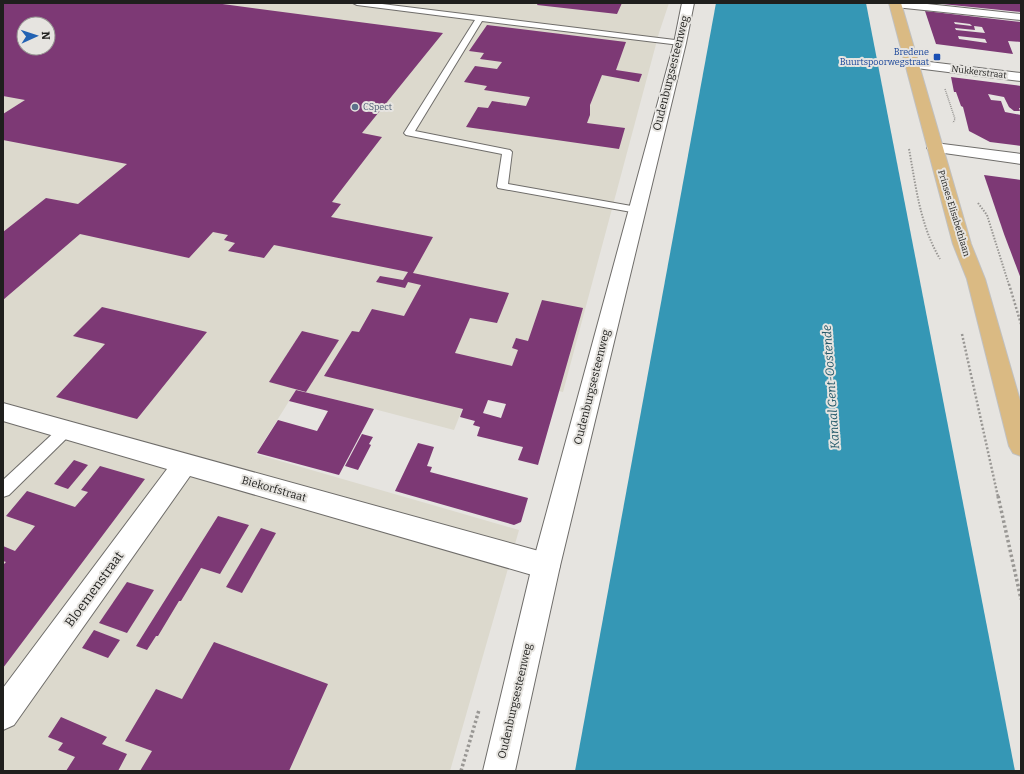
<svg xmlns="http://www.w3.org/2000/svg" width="1024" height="774" font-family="Bitter,serif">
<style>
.built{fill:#dcd9cd;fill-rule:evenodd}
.water{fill:#3597b5}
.building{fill:#7d3975;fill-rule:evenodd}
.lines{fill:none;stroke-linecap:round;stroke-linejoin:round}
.service-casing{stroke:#6f6d6a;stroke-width:2}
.minor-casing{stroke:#6f6d6a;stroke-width:2}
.tertiary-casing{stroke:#6f6d6a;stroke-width:2}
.primary-casing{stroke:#c0c0c0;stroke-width:2}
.path-far3{stroke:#999794;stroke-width:1.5;stroke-dasharray:1 1;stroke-linecap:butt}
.path-far2{stroke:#999794;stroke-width:2;stroke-dasharray:1.5 1.5;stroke-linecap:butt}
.path-far1{stroke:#999794;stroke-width:2.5;stroke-dasharray:2 2;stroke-linecap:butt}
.path{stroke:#999794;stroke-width:3.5;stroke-dasharray:2.5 2.5;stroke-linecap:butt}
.service{fill:#fff;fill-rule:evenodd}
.minor{fill:#fff;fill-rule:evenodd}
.tertiary{fill:#fff;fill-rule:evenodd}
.primary{fill:#daba83;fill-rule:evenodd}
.transit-dot{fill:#1a4fb4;stroke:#e6e4e0;stroke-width:1.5}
.service-dot{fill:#5c6f8a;stroke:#e6e4e0;stroke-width:1.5}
.labels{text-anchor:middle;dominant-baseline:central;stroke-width:4;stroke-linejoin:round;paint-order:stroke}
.far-transit-label{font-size:9px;fill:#164399;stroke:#e6e4e0;text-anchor:end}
.far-street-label{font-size:9px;fill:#1f1f1d;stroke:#e6e4e0}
.far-service-label{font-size:9px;fill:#4e5e75;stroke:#e6e4e0;text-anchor:start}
.street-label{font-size:11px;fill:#1f1f1d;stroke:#e6e4e0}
.water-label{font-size:12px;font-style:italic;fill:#235869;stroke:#e6e4e0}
.near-street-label{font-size:13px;fill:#1f1f1d;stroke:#e6e4e0}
</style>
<rect width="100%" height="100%" fill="#e6e4e0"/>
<path class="built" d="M3,3H669L659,33L563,392L477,372L454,430L374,409L296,390L256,454L519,530L450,771H3ZM24,24H48V48H24Z"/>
<polygon class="water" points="716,3 866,3 1015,771 575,771"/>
<g class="building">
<path d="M3,3H215L443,33L362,133L382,137L332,202L341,204L331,217L433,237L413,273L509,293L497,323L470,318L455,353L512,366L518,350L512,348L516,338L528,341L542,300L583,308L538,465L518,460L523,447L477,436L480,427L473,425L475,421L460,417L463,409L324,376L352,331L359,332L372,309L404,316L421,285L408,282L405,288L376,282L380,276L403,280L408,272L274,245L264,258L228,251L235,243L224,240L228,235L213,232L189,258L80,234L3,300V232L46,198L78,204L127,164L3,140V114L25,100L3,96ZM24,24H48V48H24ZM488,400L506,404L501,418L483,413Z"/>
<polygon points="538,3 622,3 617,14 537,5"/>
<polygon points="942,3 1021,3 1021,12 942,4"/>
<path d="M925,11L1021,22V42L1008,41L1013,54L936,44ZM954,22L970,24L972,26L955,24ZM974,26L982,27L985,33L956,30L955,28L975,30ZM958,36L985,39L987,43L959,39Z"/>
<polygon points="487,25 626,42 616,70 642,74 639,82 602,75 590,105 590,115 587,123 625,128 619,149 466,127 478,107 488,108 492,101 526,106 530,97 484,90 487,86 464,82 475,66 497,69 502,62 480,59 484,53 469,51"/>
<polygon points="951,77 1021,86 1021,108 1019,108 1020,111 1014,111 1009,107 1004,97 988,94 991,100 1001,101 1005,112 1021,115 1021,146 990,142 969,131 963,107 961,106 956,92 954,92"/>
<polygon points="984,175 1021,180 1021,279 1004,234"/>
<polygon points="102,307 207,332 137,419 56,397 105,344 73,336"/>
<polygon points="302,331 339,340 306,392 269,382"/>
<polygon points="296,390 374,409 339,475 257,453 278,420 317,431 328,411 289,401"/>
<polygon points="362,434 373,437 369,444 371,445 358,470 345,466"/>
<polygon points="418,443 434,447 427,466 432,467 430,472 528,498 521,522 514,525 395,491"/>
<polygon points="74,460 88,465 68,489 54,484"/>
<polygon points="100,466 145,479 3,668 3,565 6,562 3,561 3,546 15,551 35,526 6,516 27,491 75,507 88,492 81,490"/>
<polygon points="218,516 249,525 220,574 201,568 181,601 179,601 158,636 156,636 147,650 136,646"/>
<polygon points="261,528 276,533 242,593 226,587"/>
<polygon points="127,582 154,590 127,633 99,623"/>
<polygon points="94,630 120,640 108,658 82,648"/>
<polygon points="214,642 328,684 289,771 140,771 152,751 125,741 156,689 182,699"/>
<polygon points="61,717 107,737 102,744 127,754 118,771 66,771 75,757 58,750 63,743 48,737"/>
</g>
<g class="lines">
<defs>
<g id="service">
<polygon points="353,3 374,3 683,41 683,45 680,45 482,21 415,131 510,150 512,152 508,184 637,207 642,210 641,212 637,213 498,188 497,186 502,154 406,135 404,133 475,20 357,5"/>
<polygon points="66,424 71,426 73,430 71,434 9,495 3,497 3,480 61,426"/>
</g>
<g id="minor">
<polygon points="890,3 918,3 1021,14 1021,20 895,7 891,6"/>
<polygon points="913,60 1021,73 1021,81 908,67 907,64 908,61"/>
<polygon points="3,403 546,553 556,556 560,566 556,576 546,579 190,476 14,725 3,730 3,688 167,469 3,421"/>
</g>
<g id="tertiary">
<polygon points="682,3 694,3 686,43 560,566 515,771 483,771 532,566 674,43"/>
<polygon points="935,143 1021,154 1021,164 930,151 927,148 930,145"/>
</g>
<polygon id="primary" points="889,3 901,3 971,244 985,279 1021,404 1021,456 1013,453 1009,446 967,279 953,244"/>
</defs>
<use href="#service" class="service-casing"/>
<use href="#minor" class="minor-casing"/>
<use href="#tertiary" class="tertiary-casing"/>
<use href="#primary" class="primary-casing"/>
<polyline class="path-far3" points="945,89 955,119 953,123"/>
<g class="path-far2">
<path d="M909,149C916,187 920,225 940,259"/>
<polyline points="978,203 987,215 1009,285"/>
</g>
<g class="path-far1">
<polyline points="1009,284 1021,324"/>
<polyline points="962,334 998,497"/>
</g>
<g class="path">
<polyline points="998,496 1021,599"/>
<polyline points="461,771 479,710"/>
</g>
<use href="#service" class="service"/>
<use href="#minor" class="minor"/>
<use href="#tertiary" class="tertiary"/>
<use href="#primary" class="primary"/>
</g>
<rect class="transit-dot" x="933" y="53" width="8" height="8" rx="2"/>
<circle class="service-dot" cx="355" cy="107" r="4"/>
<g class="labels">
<g class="far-transit-label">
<text x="929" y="52">Bredene<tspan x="929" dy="10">Buurtspoorwegstraat</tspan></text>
</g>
<g class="far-street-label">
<text transform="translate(979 72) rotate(7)">Nukkerstraat</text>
<text transform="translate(954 213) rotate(73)">Prinses Elisabethlaan</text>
</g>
<g class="far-service-label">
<text x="363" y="107">CSpect</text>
</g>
<g class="street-label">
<text transform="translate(671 73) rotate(-76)">Oudenburgsesteenweg</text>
<text transform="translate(592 387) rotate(-76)">Oudenburgsesteenweg</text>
<text transform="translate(274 489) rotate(16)">Biekorfstraat</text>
<text transform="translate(515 701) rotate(-77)">Oudenburgsesteenweg</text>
</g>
<g class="water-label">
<text transform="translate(831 387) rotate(-94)">Kanaal Gent-Oostende</text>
</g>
<g class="near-street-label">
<text transform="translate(94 589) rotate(-54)">Bloemenstraat</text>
</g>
</g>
<rect width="1024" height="774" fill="none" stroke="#1f1f1d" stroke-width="8"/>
<g transform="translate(36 36) rotate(87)"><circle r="19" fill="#e6e4e0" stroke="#969592"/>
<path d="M0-3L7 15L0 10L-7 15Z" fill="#2262b3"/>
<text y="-6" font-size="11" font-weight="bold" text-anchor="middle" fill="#1f1f1d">N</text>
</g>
</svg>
